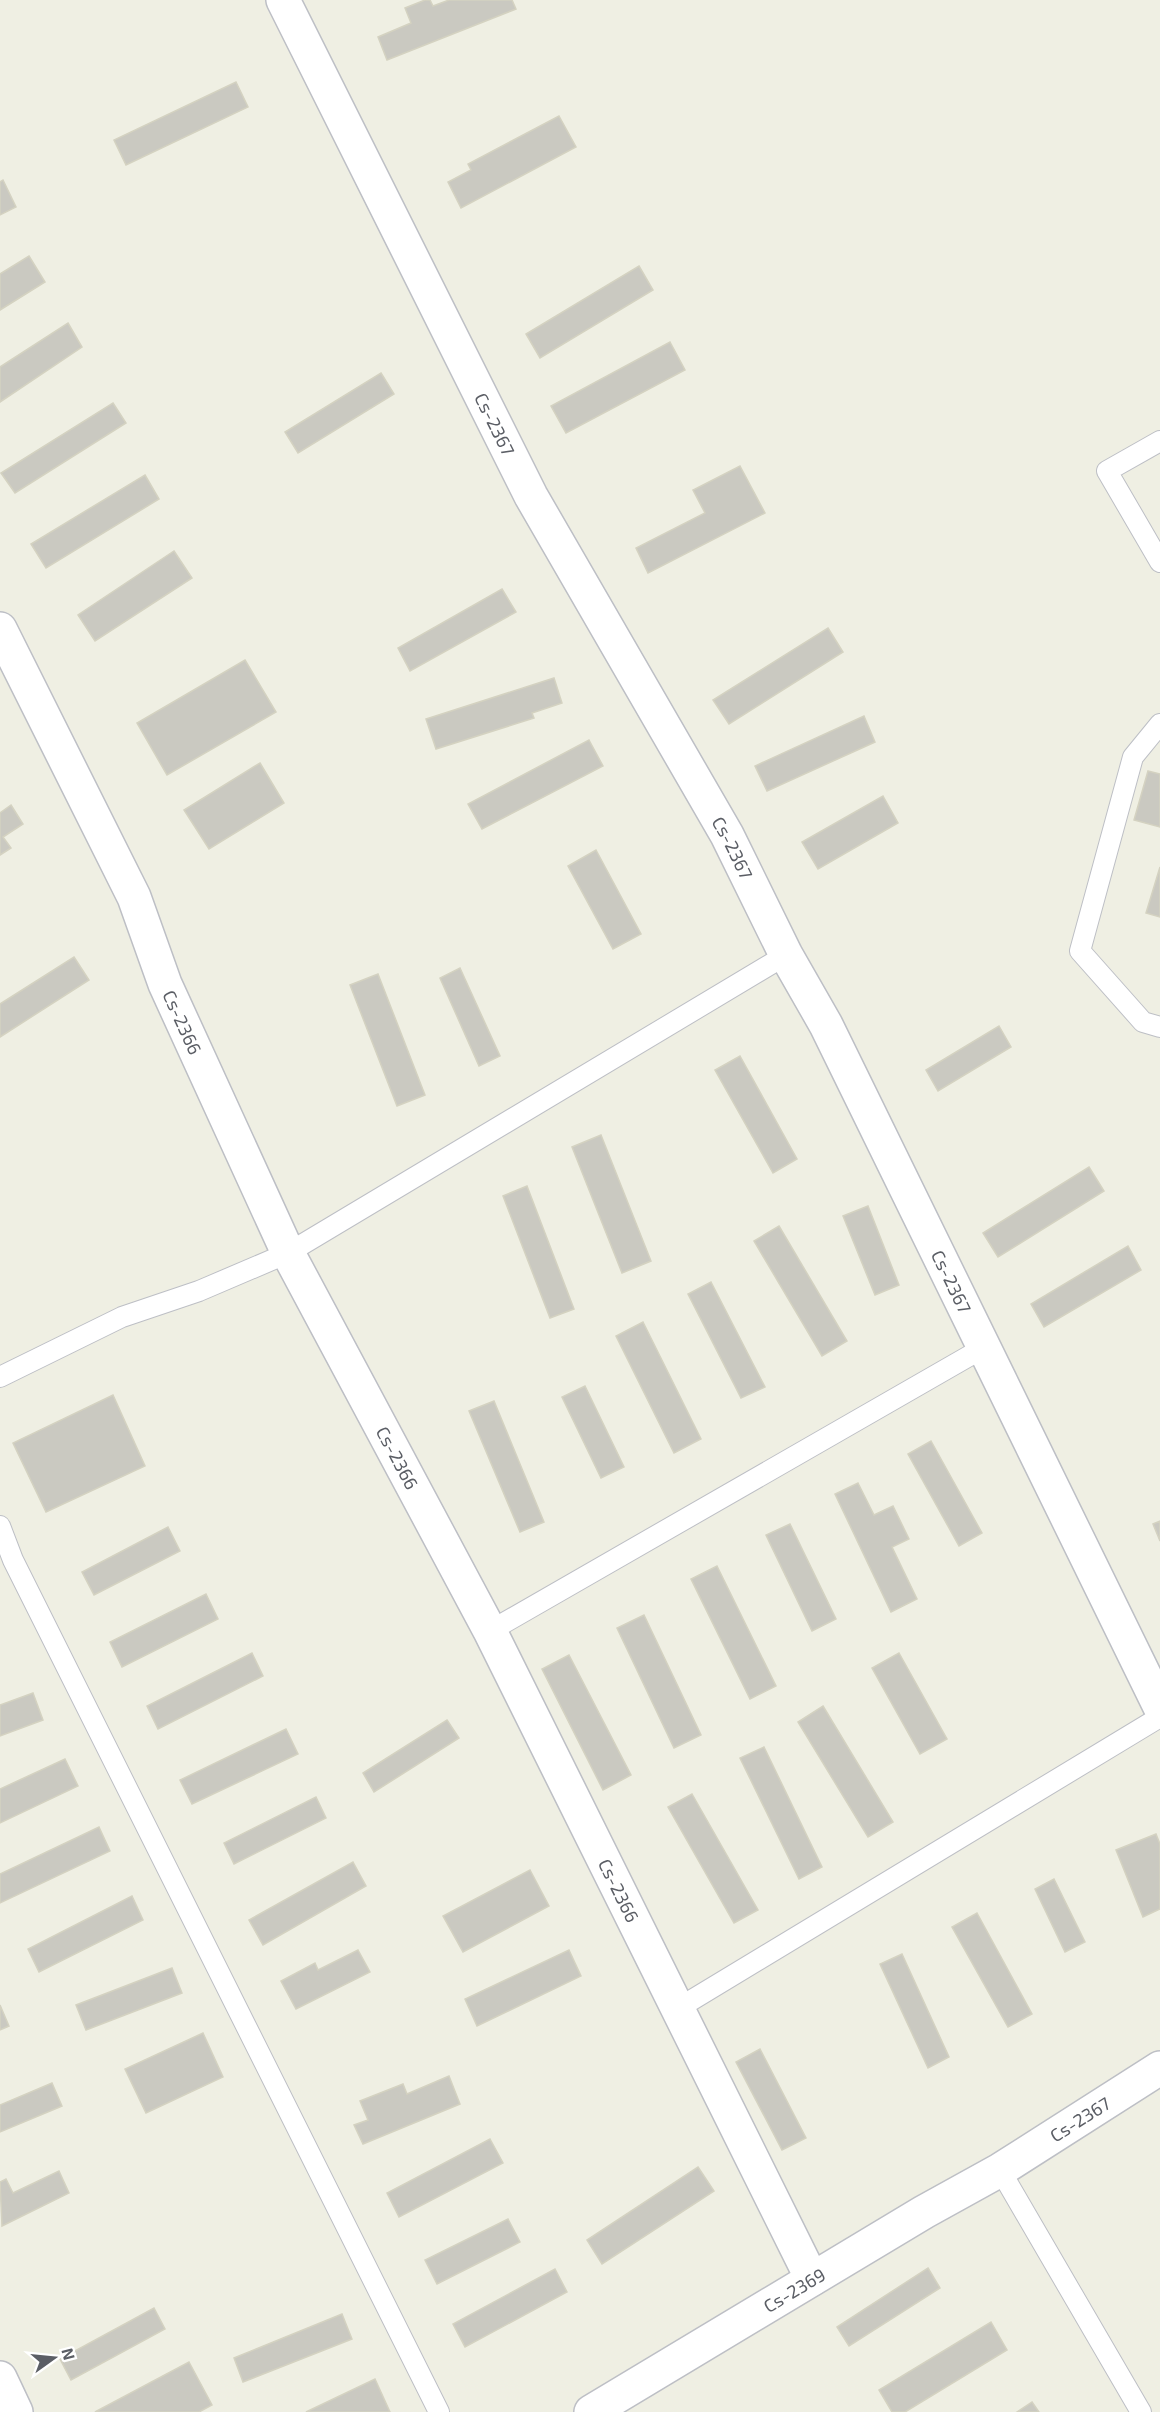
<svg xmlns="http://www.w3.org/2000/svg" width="1160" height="2412" font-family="'Exo 2',sans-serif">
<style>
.building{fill:#cac9c1;stroke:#d4d2c1;stroke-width:1.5}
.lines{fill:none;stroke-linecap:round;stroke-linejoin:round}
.lane-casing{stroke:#bdbfc5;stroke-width:22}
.street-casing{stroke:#bdbfc5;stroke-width:36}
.lane{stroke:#fff;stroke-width:20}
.street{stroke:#fff;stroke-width:33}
.labels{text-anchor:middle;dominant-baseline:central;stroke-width:4.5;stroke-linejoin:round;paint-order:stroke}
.street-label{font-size:18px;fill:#5b5e65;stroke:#fff}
</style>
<rect width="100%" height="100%" fill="#efefe3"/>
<g class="building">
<polygon points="425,0 430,0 433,6 449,0 512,0 516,9 387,60 378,37 411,23 405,8"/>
<polygon points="236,82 248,107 126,165 114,140"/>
<polygon points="559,116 576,147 461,208 448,182 471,170 468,164"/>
<polygon points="3,180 16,207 0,215 0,182"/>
<polygon points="29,256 45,282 0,310 0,274"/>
<polygon points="639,266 653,290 540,358 526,334"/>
<polygon points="68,323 82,347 0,402 0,367"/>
<polygon points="670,342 685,370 566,433 551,406"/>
<polygon points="381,373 394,394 298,453 285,432"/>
<polygon points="113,403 126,423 15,493 1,473"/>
<polygon points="740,466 765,513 648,573 636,548 705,513 693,490"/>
<polygon points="145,475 159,499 46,568 31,544"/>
<polygon points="174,551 192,578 95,641 78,615"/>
<polygon points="502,589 516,612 410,671 398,648"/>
<polygon points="828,628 843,652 729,724 713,700"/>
<polygon points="245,660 276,712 167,775 137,723"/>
<polygon points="554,678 562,703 532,713 534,718 436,749 426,719"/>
<polygon points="864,716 875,742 767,791 755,766"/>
<polygon points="589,740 603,766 482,829 468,804"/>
<polygon points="260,763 284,803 209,849 184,810"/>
<polygon points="1148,771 1160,774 1160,827 1134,820"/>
<polygon points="883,796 898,823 818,869 802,842"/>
<polygon points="11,805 23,824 3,837 11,848 0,855 0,813"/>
<polygon points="596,850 641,934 613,949 568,866"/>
<polygon points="1160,867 1160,917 1146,913"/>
<polygon points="74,957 89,980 0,1037 0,1004"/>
<polygon points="460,968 500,1056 479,1066 440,978"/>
<polygon points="378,974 425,1095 397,1106 350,985"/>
<polygon points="999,1026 1011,1047 938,1091 926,1070"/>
<polygon points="740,1056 797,1159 773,1173 715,1070"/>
<polygon points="601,1135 651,1261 622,1273 572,1147"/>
<polygon points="1089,1167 1104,1191 998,1257 983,1233"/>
<polygon points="527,1186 574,1309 550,1318 503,1196"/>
<polygon points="868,1206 899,1285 875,1295 843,1216"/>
<polygon points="779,1226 847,1341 822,1356 754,1241"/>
<polygon points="1128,1246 1141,1270 1044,1327 1031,1304"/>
<polygon points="711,1282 765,1387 741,1398 688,1294"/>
<polygon points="643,1322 701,1439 674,1453 616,1336"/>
<polygon points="585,1386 624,1467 601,1478 562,1397"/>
<polygon points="113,1395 145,1466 46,1512 13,1443"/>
<polygon points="494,1401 544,1522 520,1532 469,1411"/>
<polygon points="931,1441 982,1533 959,1546 908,1454"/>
<polygon points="858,1483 874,1515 893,1506 909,1539 892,1547 917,1599 891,1612 835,1494"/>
<polygon points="1160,1521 1160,1541 1153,1524"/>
<polygon points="790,1524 836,1619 812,1631 766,1535"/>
<polygon points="168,1527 180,1551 94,1595 82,1572"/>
<polygon points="717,1566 776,1686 750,1699 691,1579"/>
<polygon points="206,1594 218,1619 122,1667 110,1642"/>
<polygon points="644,1615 701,1735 674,1748 617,1628"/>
<polygon points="252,1653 263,1676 158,1729 147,1706"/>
<polygon points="899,1653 947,1739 920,1754 872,1668"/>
<polygon points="569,1655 631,1775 603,1790 542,1669"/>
<polygon points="33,1693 43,1720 0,1736 0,1705"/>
<polygon points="823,1706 893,1822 868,1837 798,1722"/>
<polygon points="447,1720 459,1738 374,1792 363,1773"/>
<polygon points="286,1729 298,1754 192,1804 180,1780"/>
<polygon points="764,1747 822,1867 799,1879 740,1758"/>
<polygon points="65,1759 78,1786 0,1823 0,1789"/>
<polygon points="692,1794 758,1910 734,1923 668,1807"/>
<polygon points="316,1797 326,1818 234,1864 224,1843"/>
<polygon points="99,1827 110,1851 0,1903 0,1874"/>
<polygon points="1156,1834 1160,1844 1160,1909 1143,1917 1116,1850"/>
<polygon points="353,1862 366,1886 263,1945 249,1920"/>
<polygon points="530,1870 549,1906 463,1952 443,1916"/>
<polygon points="1054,1879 1085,1942 1065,1952 1035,1889"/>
<polygon points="132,1896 143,1920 39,1972 28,1949"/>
<polygon points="977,1913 1032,2014 1008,2027 952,1927"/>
<polygon points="358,1950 370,1972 296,2009 281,1981 315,1963 318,1970"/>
<polygon points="569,1950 581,1976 477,2026 465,1999"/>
<polygon points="902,1954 949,2057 928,2068 880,1964"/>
<polygon points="172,1968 182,1993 86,2030 76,2005"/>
<polygon points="0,2005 9,2026 0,2030"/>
<polygon points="203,2033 223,2077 146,2113 125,2069"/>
<polygon points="760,2049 806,2138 782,2150 736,2062"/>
<polygon points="449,2076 460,2104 363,2144 354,2125 368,2120 360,2101 403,2084 407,2094"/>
<polygon points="52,2083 62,2106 0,2132 0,2105"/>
<polygon points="490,2139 503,2163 399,2217 387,2193"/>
<polygon points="698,2167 714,2191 602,2264 587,2240"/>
<polygon points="59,2171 69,2193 2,2226 0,2182 6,2179 13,2193"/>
<polygon points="508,2219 520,2242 437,2284 425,2260"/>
<polygon points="928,2268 940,2288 849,2346 837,2327"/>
<polygon points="555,2269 567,2292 465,2347 453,2324"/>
<polygon points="154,2308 165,2329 71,2380 60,2359"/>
<polygon points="342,2314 352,2339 243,2382 234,2358"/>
<polygon points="991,2322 1007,2350 905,2412 892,2412 879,2390"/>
<polygon points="189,2362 212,2405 199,2412 95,2412"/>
<polygon points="375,2379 390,2412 306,2412"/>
<polygon points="1032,2402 1039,2412 1017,2412"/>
</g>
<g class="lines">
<defs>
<g id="lane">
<polyline points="1160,441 1107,471 1160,562"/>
<polyline points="1160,724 1133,757 1080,951 1143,1022 1160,1027"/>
<polyline points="0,1377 122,1317 199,1291 288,1253 786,955"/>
<polyline points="0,1526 13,1560 439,2412"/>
<polyline points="490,1631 983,1348"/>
<polyline points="677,2009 1160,1717"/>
<polyline points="1000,2170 1141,2412"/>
</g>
<g id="street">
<path id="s1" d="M283,0L531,496L727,835L786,955L826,1025L1160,1707"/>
<path id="s2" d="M0,629L134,897L165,984L288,1253L490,1631L812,2279"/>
<polyline points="0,2378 16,2412"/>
<path id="s3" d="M591,2412L924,2212L1000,2170L1160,2068"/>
</g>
</defs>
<use href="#lane" class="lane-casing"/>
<use href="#street" class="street-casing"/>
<use href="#lane" class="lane"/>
<use href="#street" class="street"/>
</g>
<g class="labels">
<g class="street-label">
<text stroke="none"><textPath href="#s1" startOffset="474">Cs-2367</textPath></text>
<text stroke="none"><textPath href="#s1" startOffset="960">Cs-2367</textPath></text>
<text stroke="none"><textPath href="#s2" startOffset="434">Cs-2366</textPath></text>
<text stroke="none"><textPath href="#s1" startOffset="1446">Cs-2367</textPath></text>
<text stroke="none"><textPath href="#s2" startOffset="920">Cs-2366</textPath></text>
<text stroke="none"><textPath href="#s2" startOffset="1406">Cs-2366</textPath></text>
<text stroke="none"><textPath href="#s3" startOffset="570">Cs-2367</textPath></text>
<text stroke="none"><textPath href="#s3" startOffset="237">Cs-2369</textPath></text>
</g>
</g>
<g transform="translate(54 2358) rotate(75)" stroke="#ffffff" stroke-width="4.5" paint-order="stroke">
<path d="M0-4.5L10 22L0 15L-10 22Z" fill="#5b5e65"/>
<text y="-9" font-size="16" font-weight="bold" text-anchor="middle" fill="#5b5e65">N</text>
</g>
</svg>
